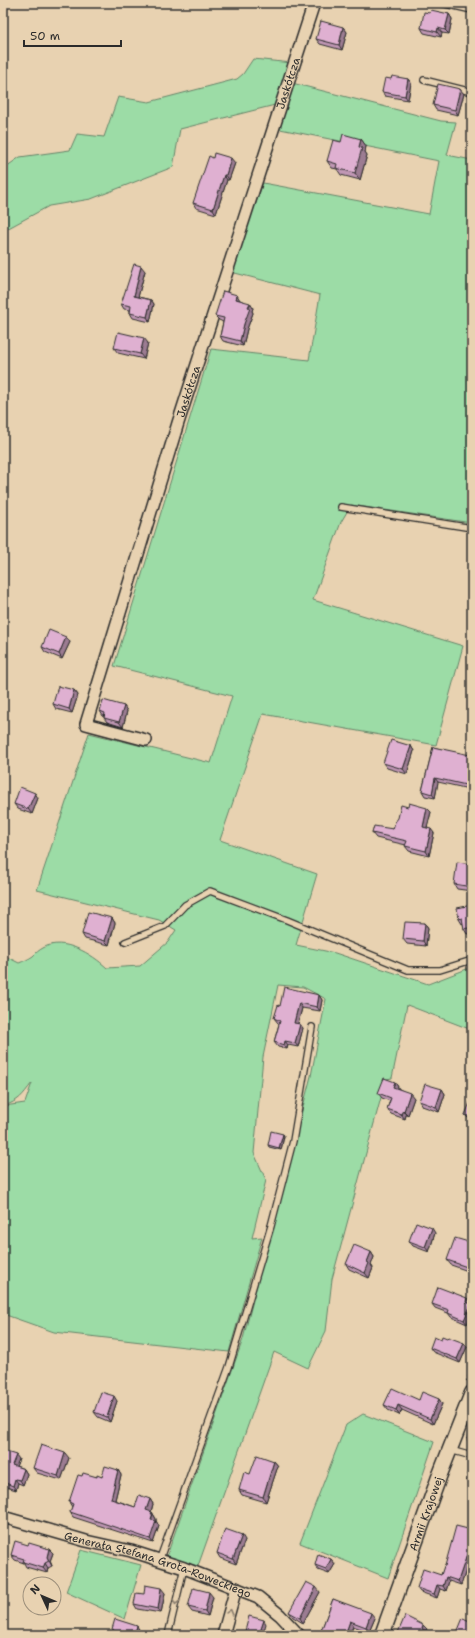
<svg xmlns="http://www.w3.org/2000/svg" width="475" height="1638" font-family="'Shantell Sans',sans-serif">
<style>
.green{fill:#9cdca6;stroke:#648468;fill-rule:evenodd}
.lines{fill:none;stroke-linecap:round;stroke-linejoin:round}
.service-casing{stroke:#2b2b2b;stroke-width:8}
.minor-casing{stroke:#2b2b2b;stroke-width:14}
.tertiary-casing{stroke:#2b2b2b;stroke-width:17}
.path{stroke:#2b2b2b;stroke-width:2.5;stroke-dasharray:1 3;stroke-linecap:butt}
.service{stroke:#e8d2b1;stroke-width:5.5}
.minor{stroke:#e8d2b1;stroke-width:11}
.tertiary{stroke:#e8d2b1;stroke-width:14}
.wall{fill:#c097b4;stroke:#2b2b2b}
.shaded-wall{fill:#9c7b92;stroke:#2b2b2b}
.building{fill:#dfb0d1;stroke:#2b2b2b}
.oneway{stroke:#8a7e6e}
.labels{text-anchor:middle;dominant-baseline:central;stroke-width:4;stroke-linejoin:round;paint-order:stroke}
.street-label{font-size:11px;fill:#2b2b2b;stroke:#e8d2b1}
</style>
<rect width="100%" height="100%" fill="#e8d2b1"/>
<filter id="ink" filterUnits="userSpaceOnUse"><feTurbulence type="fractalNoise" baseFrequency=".025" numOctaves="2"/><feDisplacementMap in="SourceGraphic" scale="8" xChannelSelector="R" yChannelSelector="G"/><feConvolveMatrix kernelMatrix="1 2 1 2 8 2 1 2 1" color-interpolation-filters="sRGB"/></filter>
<g filter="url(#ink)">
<g class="green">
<polygon points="253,59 292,63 279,104 180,129 173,167 91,199 49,206 3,231 3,169 20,157 70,150 77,134 104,137 118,97 149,102 237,79 243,74"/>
<path d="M292,83L441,121L456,122L447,155L472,160V523L351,505L341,522L313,600L463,646L436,745L263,714L220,840L317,874L296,945L335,953L428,984L472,967V1030L407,1005L392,1078L386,1079L332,1279L326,1331L308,1368L274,1352L198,1566L166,1558L243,1339L311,1076L326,999L303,987L278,985L263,1057L254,1153L266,1180L252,1238L262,1237L229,1352L54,1332L3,1314V955L19,963C24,961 29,959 33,956C36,953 39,950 43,948C63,936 92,954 107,968L140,966L168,942L176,930L159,920L37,890L89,733L211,763L232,696L114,666L211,349L309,360L320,295L231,272L263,183L429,214L439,161L280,129ZM32,1083L25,1103L4,1106C20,1100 21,1097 32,1083Z"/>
<polygon points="363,1414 434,1442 388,1578 300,1543 346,1425"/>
<polygon points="81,1550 141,1565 125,1619 66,1592"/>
</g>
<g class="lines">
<defs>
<g id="service">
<polyline points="441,3 472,10"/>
<polyline points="424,80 472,92"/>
<polyline points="341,507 472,528"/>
<polyline points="125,942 165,926 185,905 210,891 287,920 408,970 440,970 472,960"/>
<polyline points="450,1450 472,1456"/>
<polyline points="159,1561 229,1367 271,1226 293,1141 312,1027"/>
<polyline points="168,1635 184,1568"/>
</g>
<g id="minor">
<path id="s1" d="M146,740L86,724L178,423L314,3"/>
<path id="s2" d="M3,1517L86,1541L131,1551L184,1568L258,1597L280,1615L299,1635"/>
<polyline points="223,1635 236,1588"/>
</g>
<g id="tertiary">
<path id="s3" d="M382,1635L439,1477L472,1393"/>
</g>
</defs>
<use href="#service" class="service-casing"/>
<use href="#minor" class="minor-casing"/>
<use href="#tertiary" class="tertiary-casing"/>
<polyline class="path" points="467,1381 472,1368"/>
<use href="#service" class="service"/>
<use href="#minor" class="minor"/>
<use href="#tertiary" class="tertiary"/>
</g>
<g class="wall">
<polygon points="430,13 449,14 452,19 449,34 442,33 441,37 424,33 421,28"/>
<polygon points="343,27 347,32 342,50 320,44 316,39"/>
<polygon points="391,79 408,79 411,83 408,100 385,96 382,92"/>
<polygon points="464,94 458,115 436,110 433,105"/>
<polygon points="361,139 366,146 365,152 367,155 360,180 341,175 337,169 332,168 327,161 341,142"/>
<polygon points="235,163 229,180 227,180 216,214 196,208 193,203"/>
<polygon points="145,271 138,297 151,300 154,304 150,322 133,318 130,313 130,310 124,309 121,304"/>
<polygon points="240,300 253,308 252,311 253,313 247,329 243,346 223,341 220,336 223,322 219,320 215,316"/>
<polygon points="148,343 144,359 118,353 114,348"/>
<polygon points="66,637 70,642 62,659 45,652 42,647"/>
<polygon points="74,690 78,695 72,713 56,709 53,704"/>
<polygon points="124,706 127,711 123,727 107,722 104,718 104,716 103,716 100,711"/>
<polygon points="411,746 414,751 407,774 387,768 383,763"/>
<polygon points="433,747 472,757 472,776 469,789 438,782 435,798 425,796 422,791"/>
<polygon points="38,798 32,814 18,809 14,804"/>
<polygon points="431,812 427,828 434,833 429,856 409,851 405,846 406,845 376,838 372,833 393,829"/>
<polygon points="472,864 472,891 457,889 454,884"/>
<polygon points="472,905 472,933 467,934 464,929 463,923 462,924 459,919"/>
<polygon points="112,918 115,923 109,945 85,939 82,934"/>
<polygon points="425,923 428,928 426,946 407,944 403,939"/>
<polygon points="319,995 322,1000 320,1011 302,1008 298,1024 303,1028 298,1047 288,1045 287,1049 278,1047 274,1042 279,1024 278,1023 274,1018 280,1006"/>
<polygon points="395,1082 398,1087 398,1088 414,1098 408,1115 406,1115 405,1119 391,1114 387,1109 390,1101 382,1098 378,1093"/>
<polygon points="442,1089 445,1094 439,1112 422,1106 419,1101"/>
<polygon points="472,1101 472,1121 469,1119 465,1115"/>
<polygon points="283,1134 284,1136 281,1150 269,1147 268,1145"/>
<polygon points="435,1233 429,1252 413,1246 409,1241"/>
<polygon points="472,1243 472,1267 471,1272 451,1265 447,1260"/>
<polygon points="371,1252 374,1257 371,1265 373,1268 369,1278 349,1269 346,1264"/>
<polygon points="467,1298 470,1302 467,1324 451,1317 448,1313 435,1308 432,1304"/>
<polygon points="441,1340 464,1343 467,1347 460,1363 433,1352 430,1348"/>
<polygon points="439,1399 442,1404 433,1424 402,1410 399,1415 388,1410 384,1405 419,1400"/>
<polygon points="117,1401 110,1422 98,1417 94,1412"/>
<polygon points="472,1426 472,1444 470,1443 467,1439"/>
<polygon points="3,1451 19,1459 16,1466 24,1469 27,1474 23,1485 18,1483 16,1490 3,1486"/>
<polygon points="472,1455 472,1486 471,1486 467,1481 469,1477 467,1475"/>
<polygon points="69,1458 61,1480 37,1473 33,1468"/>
<polygon points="274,1461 278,1466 266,1502 242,1495 239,1490 250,1474"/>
<polygon points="118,1470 121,1475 115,1500 135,1507 150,1499 153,1504 151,1512 152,1512 155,1517 156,1519 156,1521 159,1526 153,1543 73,1517 70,1512 72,1507 69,1502 82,1476 102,1477"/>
<polygon points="472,1530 472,1553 461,1585 449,1581 446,1591 440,1589 437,1598 420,1592 417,1588 441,1575 445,1566"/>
<polygon points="245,1540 236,1564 220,1558 217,1553"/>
<polygon points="53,1553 50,1561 52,1566 48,1568 47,1573 26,1567 24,1563 15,1560 11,1555"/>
<polygon points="331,1559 335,1564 329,1574 318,1570 315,1565"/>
<polygon points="320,1592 303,1623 293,1617 289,1612"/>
<polygon points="165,1593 161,1613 137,1609 134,1604 144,1594"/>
<polygon points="213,1597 208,1616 192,1612 188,1607"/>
<polygon points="333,1599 375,1618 369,1632 353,1626 350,1635 324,1635 321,1631"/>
</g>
<g class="shaded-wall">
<polygon points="449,14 452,19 449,34 445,30"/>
<polygon points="343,27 347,32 342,50 339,45"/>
<polygon points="438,28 442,33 441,37 437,32"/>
<polygon points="408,79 411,83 408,100 405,96"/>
<polygon points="460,89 464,94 458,115 455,110"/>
<polygon points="361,139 366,146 365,152 367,155 360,180 355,173 359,147"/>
<polygon points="231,158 235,163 229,180 226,175"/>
<polygon points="224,175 227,180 216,214 213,209"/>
<polygon points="141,266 145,271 137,301 134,296"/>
<polygon points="237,295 240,300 236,299"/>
<polygon points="151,300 154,304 150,322 147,317"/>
<polygon points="250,303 253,308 252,311 253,313 247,329 243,346 240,341 244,324"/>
<polygon points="144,338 148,343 144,359 140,354"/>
<polygon points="66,637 70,642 62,659 59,654"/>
<polygon points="74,690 78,695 72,713 69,709"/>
<polygon points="124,706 127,711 123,727 119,722"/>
<polygon points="411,746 414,751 407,774 403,769"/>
<polygon points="470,755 472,757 472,776 469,789 466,785 469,762"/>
<polygon points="435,778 438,782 435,798 432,794"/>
<polygon points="35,793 38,798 32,814 28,809"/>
<polygon points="427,808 431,812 426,831 423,827"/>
<polygon points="431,829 434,833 429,856 426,851"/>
<polygon points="112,918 115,923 109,945 105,941"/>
<polygon points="425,923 428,928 426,946 423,941"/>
<polygon points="319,995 322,1000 320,1011 317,1007"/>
<polygon points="299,1003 302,1008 297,1027 294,1023"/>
<polygon points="300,1024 303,1028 298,1047 295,1043"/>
<polygon points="285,1041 288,1045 287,1049 284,1045"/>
<polygon points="395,1082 398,1087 397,1092 393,1087"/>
<polygon points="442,1089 445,1094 439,1112 436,1107"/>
<polygon points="410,1093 414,1098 408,1115 404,1111"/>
<polygon points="403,1110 406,1115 405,1119 401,1114"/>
<polygon points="283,1134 284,1136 281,1150 279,1148"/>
<polygon points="432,1228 435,1233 429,1252 425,1247"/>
<polygon points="371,1252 374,1257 371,1265 373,1268 369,1278 365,1273 367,1262"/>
<polygon points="472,1252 472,1267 471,1272 467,1267"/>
<polygon points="467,1298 470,1302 468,1306 466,1302"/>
<polygon points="471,1304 472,1305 472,1312 467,1324 464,1320"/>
<polygon points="464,1343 467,1347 460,1363 457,1359"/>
<polygon points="114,1396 117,1401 110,1422 107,1417"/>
<polygon points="439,1399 442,1404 433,1424 430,1419"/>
<polygon points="398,1405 402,1410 399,1415 396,1410"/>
<polygon points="65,1453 69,1458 61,1480 58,1476"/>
<polygon points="16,1455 19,1459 15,1469 12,1465"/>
<polygon points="274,1461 278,1466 266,1502 263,1497"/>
<polygon points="24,1469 27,1474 23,1485 20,1480"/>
<polygon points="118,1470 121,1475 114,1504 111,1499"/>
<polygon points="15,1479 18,1483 16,1490 13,1486"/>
<polygon points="150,1499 153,1504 150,1515 146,1510"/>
<polygon points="152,1512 156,1519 156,1521 159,1526 153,1543 150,1539"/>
<polygon points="242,1535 245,1540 236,1564 233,1559"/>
<polygon points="472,1540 472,1553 461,1585 458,1581"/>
<polygon points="49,1549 53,1553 50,1561 52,1566 47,1557"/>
<polygon points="331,1559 335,1564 329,1574 326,1569"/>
<polygon points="45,1563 48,1568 47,1573 43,1568"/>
<polygon points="446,1577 449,1581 446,1591 443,1586"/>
<polygon points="437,1585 440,1589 437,1598 434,1594"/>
<polygon points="316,1587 320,1592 303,1623 300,1618"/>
<polygon points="161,1588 165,1593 161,1613 158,1609"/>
<polygon points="209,1592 213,1597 208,1616 205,1611"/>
<polygon points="371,1613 375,1618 369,1632 366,1627"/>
<polygon points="264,1620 266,1624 263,1634 264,1635 262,1635 260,1632"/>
<polygon points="350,1621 353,1626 350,1635 345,1635"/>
<polygon points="423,1625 427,1629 425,1634 422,1629"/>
<polygon points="137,1626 140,1631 139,1635 134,1635"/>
</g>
<g class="building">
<polygon points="431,10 449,14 445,30 438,28 437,32 421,28 424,12 430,13"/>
<polygon points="321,21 343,27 339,45 316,39"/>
<polygon points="392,76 408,79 405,96 382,92 385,78 391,79"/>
<polygon points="438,84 460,89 455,110 433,105"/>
<polygon points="343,134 361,139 359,147 362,148 355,173 336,168 337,164 327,161 333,140 341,142"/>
<polygon points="214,153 231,158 226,175 224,175 213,209 193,203 209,156 213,158"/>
<polygon points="134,264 141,266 134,296 151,300 147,317 130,313 131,306 121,304"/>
<polygon points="223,291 237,295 236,299 250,303 248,307 250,308 244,324 240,341 220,336 224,318 215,316"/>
<polygon points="118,332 144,338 140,354 114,348"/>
<polygon points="49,630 66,637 59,654 42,647"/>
<polygon points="58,686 74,690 69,709 53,704"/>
<polygon points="103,700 124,706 119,722 104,718 105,713 100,711"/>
<polygon points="391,740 411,746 403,769 383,763"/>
<polygon points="433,747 470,755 469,762 471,762 466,785 435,778 432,794 422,791"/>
<polygon points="20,787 35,793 28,809 14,804"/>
<polygon points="409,803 427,808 423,827 431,829 426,851 405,846 407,841 372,833 374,826 393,829 395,822 398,818 401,805 408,807"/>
<polygon points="457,862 472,864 472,887 454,884"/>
<polygon points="472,905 472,927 464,929 462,918 459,919 457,908"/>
<polygon points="88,912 112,918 105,941 82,934"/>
<polygon points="405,922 425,923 423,941 403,939"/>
<polygon points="284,987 319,995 317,1007 299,1003 294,1023 300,1024 295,1043 285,1041 284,1045 274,1042 280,1021 274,1018 278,1005 280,1006"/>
<polygon points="384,1078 395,1082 393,1087 410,1093 404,1111 403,1110 401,1114 387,1109 391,1098 378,1093"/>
<polygon points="425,1084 442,1089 436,1107 419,1101"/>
<polygon points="471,1100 472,1101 472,1117 465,1115"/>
<polygon points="271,1131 283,1134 279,1148 268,1145"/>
<polygon points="416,1222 432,1228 425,1247 409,1241"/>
<polygon points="455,1238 472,1243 472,1252 467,1267 447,1260"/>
<polygon points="354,1245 371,1252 367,1262 369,1263 365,1273 346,1264"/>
<polygon points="438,1287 467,1298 466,1302 471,1304 464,1320 448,1313 449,1310 432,1304"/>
<polygon points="442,1336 447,1338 448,1337 464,1343 457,1359 430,1348 434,1337 441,1340"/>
<polygon points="392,1388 419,1400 422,1392 439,1399 430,1419 398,1405 396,1410 384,1405"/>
<polygon points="101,1392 114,1396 107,1417 94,1412"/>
<polygon points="472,1426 472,1441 467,1439"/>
<polygon points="41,1445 65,1453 58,1476 33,1468"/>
<polygon points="3,1451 16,1455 12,1465 24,1469 20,1480 15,1479 13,1486 3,1482"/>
<polygon points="257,1455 274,1461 263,1497 239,1490 244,1472 250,1474"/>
<polygon points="472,1455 472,1482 467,1481 469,1476 467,1475"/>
<polygon points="105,1466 118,1470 111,1499 135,1507 139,1495 150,1499 146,1510 152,1512 151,1514 153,1514 151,1520 156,1521 150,1539 70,1512 73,1504 69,1502 78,1475 82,1476 83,1473 97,1477 97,1475 102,1477"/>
<polygon points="456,1526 472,1530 472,1540 458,1581 446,1577 443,1586 437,1585 434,1594 417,1588 423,1569 441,1575 444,1566 445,1566"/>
<polygon points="225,1529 242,1535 233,1559 217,1553"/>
<polygon points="15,1541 28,1545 29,1543 49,1549 47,1557 49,1561 45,1563 43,1568 23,1562 24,1559 11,1555"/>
<polygon points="318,1554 331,1559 326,1569 315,1565"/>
<polygon points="306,1582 316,1587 300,1618 289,1612"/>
<polygon points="145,1585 161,1588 158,1609 134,1604 136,1593 144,1594"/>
<polygon points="193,1588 209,1592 205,1611 188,1607"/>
<polygon points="333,1599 371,1613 366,1627 350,1621 345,1635 326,1635 327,1633 321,1631"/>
<polygon points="249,1616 264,1620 260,1632 263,1633 262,1635 244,1635"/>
<polygon points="405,1616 423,1625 422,1629 433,1634 433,1635 397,1635"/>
<polygon points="463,1618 472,1622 472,1635 456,1635"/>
<polygon points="115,1619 137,1626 134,1635 113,1635 114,1630 112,1629"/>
<polygon points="226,1632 237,1635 223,1635"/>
</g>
<defs><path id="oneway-chevron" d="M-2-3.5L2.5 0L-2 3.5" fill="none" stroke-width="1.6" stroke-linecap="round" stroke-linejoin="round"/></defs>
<g class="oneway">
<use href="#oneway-chevron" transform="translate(176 1602) rotate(104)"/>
<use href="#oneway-chevron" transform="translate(230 1612) rotate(-74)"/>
</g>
</g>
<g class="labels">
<g class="street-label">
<text stroke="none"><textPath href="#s1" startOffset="734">Jaskółcza</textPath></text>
<text stroke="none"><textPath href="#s1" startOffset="410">Jaskółcza</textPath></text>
<text stroke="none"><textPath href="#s3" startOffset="129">Armii Krajowej</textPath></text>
<text stroke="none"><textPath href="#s2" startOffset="162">Generała Stefana Grota-Roweckiego</textPath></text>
</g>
</g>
<rect width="475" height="1638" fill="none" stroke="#e8d2b1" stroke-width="16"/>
<rect x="8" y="8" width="459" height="1622" fill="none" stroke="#2b2b2b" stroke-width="1.5" filter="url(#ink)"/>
<g transform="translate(42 1596) rotate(314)"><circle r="19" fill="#e8d2b1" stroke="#9c8f7b"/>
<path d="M0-3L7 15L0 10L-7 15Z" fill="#2b2b2b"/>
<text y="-6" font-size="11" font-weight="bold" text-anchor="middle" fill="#2b2b2b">N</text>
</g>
<path d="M24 40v6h97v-6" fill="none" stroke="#2b2b2b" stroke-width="2"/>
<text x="30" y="40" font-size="12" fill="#2b2b2b" stroke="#e8d2b1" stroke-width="3" paint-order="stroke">50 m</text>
</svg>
